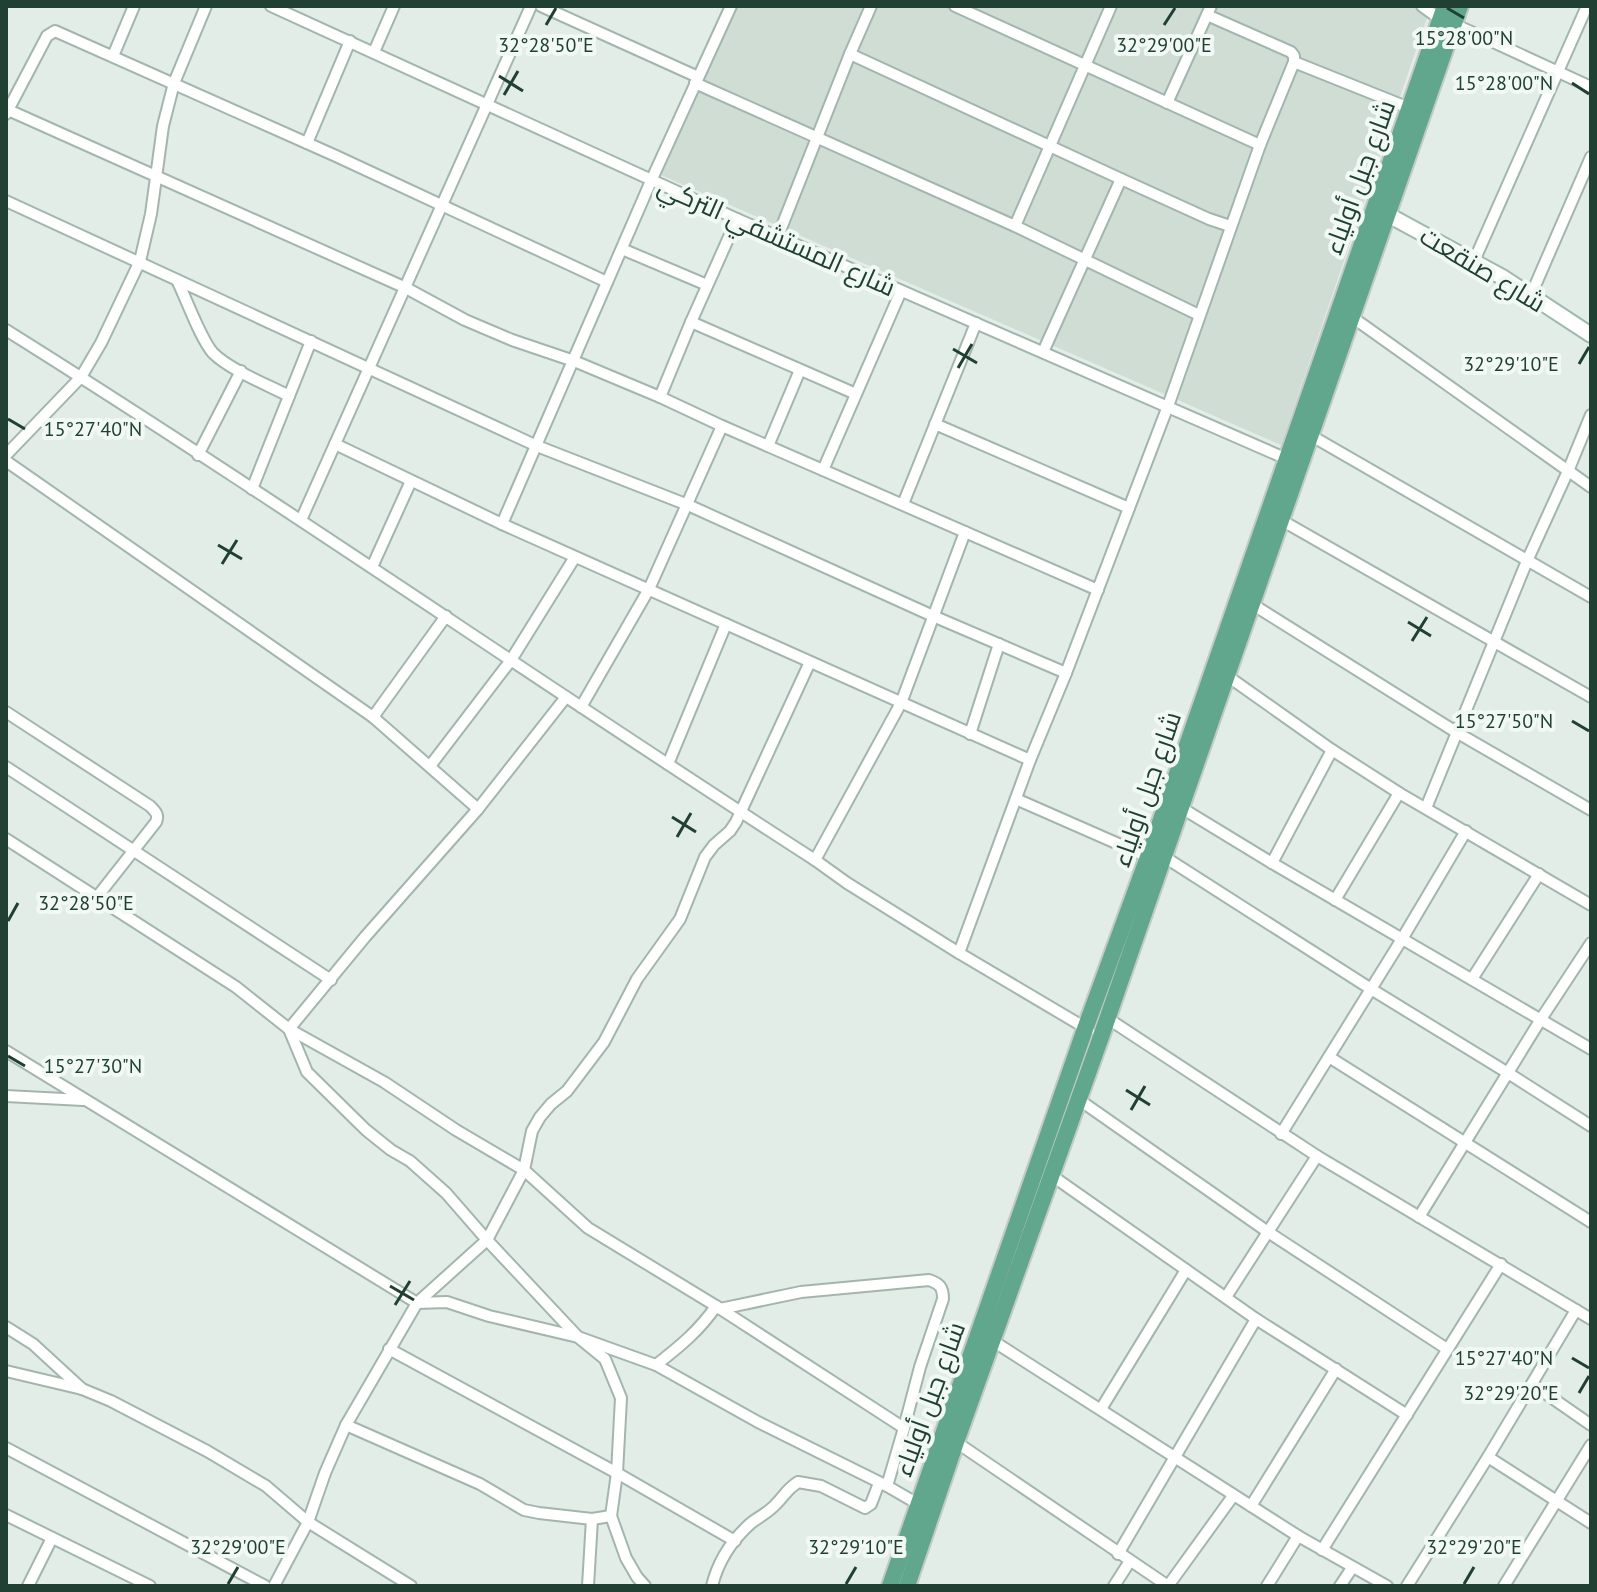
<svg xmlns="http://www.w3.org/2000/svg" width="1597" height="1592" font-family="'PT Sans',Cairo,sans-serif">
<style>
.built{fill:#cfddd5}
.lines{fill:none;stroke-linecap:round;stroke-linejoin:round}
.street-casing{stroke:#a3b6ad;stroke-width:14}
.secondary-casing{stroke:#9ebaad;stroke-width:18}
.primary-casing{stroke:#c1cac6;stroke-width:20}
.street{stroke:#fff;stroke-width:10}
.secondary{stroke:#fff;stroke-width:14}
.primary{stroke:#61a78d;stroke-width:16}
.ticks{fill:none;stroke:#204034;stroke-width:3}
.labels{text-anchor:middle;dominant-baseline:central;stroke-width:8;stroke-linejoin:round;paint-order:stroke}
.street-label{font-size:26px;fill:#204034;stroke:#f2f9f5}
.ticks-label{font-size:20px;text-anchor:middle;fill:#204034;stroke:#f2f9f5;stroke-width:8;stroke-linejoin:round;paint-order:stroke}
</style>
<rect width="100%" height="100%" fill="#e1ede6"/>
<polygon class="built" points="729,6 1431,6 1281,445 661,175"/>
<g class="lines">
<defs>
<g id="street">
<polyline points="271,6 737,219 1287,459"/>
<polyline points="541,6 698,77"/>
<polyline points="955,6 1260,145"/>
<polyline points="1422,6 1440,19"/>
<polyline points="1454,24 1591,87"/>
<polyline points="374,52 394,6"/>
<polyline points="850,54 1121,179 1209,219 1230,226"/>
<polyline points="113,56 134,6"/>
<polyline points="1294,62 1409,108"/>
<polyline points="695,83 1015,226 1199,315"/>
<polyline points="1167,103 1211,6"/>
<polyline points="6,109 406,288 465,320 512,340 574,361 660,397 722,426 1098,590"/>
<polyline points="6,114 47,36 55,31 336,156 607,282"/>
<polyline points="307,143 350,41"/>
<polyline points="6,201 537,446 688,505 933,616 1066,673"/>
<polyline points="1015,226 1111,6"/>
<polyline points="778,236 850,54 871,6"/>
<polyline points="622,249 707,285"/>
<polyline points="1474,261 1587,6"/>
<path d="M177,280C186,298 201,340 213,353C230,370 268,385 289,396"/>
<polyline points="1531,295 1591,157"/>
<polyline points="1352,317 1591,487"/>
<polyline points="691,322 737,219"/>
<path d="M6,330C279,501 544,686 815,860L847,883L959,953L1089,1030"/>
<polyline points="1043,352 1121,179"/>
<polyline points="660,397 691,322 856,394"/>
<polyline points="935,424 1129,508"/>
<polyline points="1310,435 1591,597"/>
<polyline points="335,444 502,524 1030,760"/>
<polyline points="768,446 800,370"/>
<polyline points="6,455 81,377 101,343 140,261 151,214 163,126 174,83 206,6"/>
<polyline points="198,455 241,371"/>
<polyline points="6,461 373,717 478,809"/>
<polyline points="823,470 901,291"/>
<polyline points="252,489 311,341"/>
<polyline points="903,504 976,323"/>
<polyline points="301,520 531,6"/>
<polyline points="1281,520 1591,697"/>
<polyline points="502,524 651,181 731,6"/>
<polyline points="372,567 411,481"/>
<polyline points="1252,604 1456,732 1591,810"/>
<polyline points="1226,675 1332,750 1399,793 1591,905"/>
<polyline points="581,707 649,589 722,426"/>
<path d="M6,712L150,806C156,812 159,815 156,822L97,897"/>
<polyline points="373,717 446,616"/>
<polyline points="970,734 999,644"/>
<polyline points="668,764 726,624"/>
<polyline points="430,766 511,660 575,557"/>
<polyline points="6,767 331,980"/>
<polyline points="1016,799 1148,857"/>
<polyline points="1180,807 1272,863 1591,1049"/>
<polyline points="1426,808 1527,561 1568,471 1591,415"/>
<polyline points="6,839 236,987 289,1029 384,1082 456,1130 524,1170 588,1228 716,1306 904,1428 887,1486"/>
<polyline points="1163,856 1371,989 1508,1073 1591,1126"/>
<polyline points="815,860 901,703 965,532"/>
<polyline points="1272,863 1332,750"/>
<polyline points="1335,900 1399,793"/>
<polyline points="959,953 1030,760 1066,673 1129,508 1168,406 1260,145 1294,62 1294,56 1291,52 1207,15"/>
<polyline points="1472,979 1539,874"/>
<polyline points="1107,1018 1317,1156 1591,1319"/>
<polyline points="6,1051 417,1303 447,1302 489,1316 578,1337 656,1365 758,1422 887,1486 918,1504"/>
<polyline points="1329,1057 1591,1222"/>
<polyline points="6,1096 83,1100"/>
<polyline points="1078,1099 1268,1232 1447,1349"/>
<polyline points="1281,1134 1402,939 1466,831"/>
<polyline points="1051,1175 1256,1319 1407,1415"/>
<polyline points="1419,1217 1541,1019 1591,943"/>
<polyline points="1226,1297 1317,1156"/>
<path d="M720,1309L801,1292L929,1280C940,1284 943,1287 943,1299L920,1367L904,1428"/>
<polyline points="6,1327 33,1344 82,1389"/>
<polyline points="993,1341 1298,1536 1387,1586"/>
<polyline points="389,1349 617,1473 735,1541"/>
<path d="M656,1365C679,1347 700,1330 716,1306"/>
<polyline points="6,1371 82,1389 111,1401 207,1451 266,1486 308,1522 411,1586"/>
<polyline points="1532,1384 1591,1425"/>
<polyline points="1101,1409 1186,1270"/>
<polyline points="346,1425 480,1484 524,1510 539,1513 592,1519 611,1516"/>
<polyline points="956,1442 1168,1586"/>
<polyline points="6,1448 265,1586"/>
<polyline points="1488,1457 1591,1523"/>
<polyline points="1251,1506 1336,1369"/>
<polyline points="6,1515 150,1586"/>
<polyline points="1322,1550 1501,1264"/>
<polyline points="1118,1554 1256,1319"/>
<polyline points="28,1586 52,1538"/>
<polyline points="274,1586 308,1522 325,1473 346,1425 417,1303 487,1240 446,1193 410,1161 391,1150 366,1130 307,1072 289,1029 365,937 478,809 566,697"/>
<polyline points="588,1586 592,1519"/>
<polyline points="645,1586 637,1577 626,1558 611,1516 617,1473 621,1398 605,1359 578,1337 487,1240 524,1170 532,1131 540,1117 551,1104 567,1091 604,1042 637,979 680,919 705,857 714,845 730,831 736,822 810,662"/>
<path d="M712,1586C718,1561 732,1540 751,1523C759,1517 769,1512 776,1504C785,1495 786,1490 798,1482L821,1486L865,1508L871,1504L879,1483"/>
<polyline points="1114,1586 1130,1561"/>
<polyline points="1168,1586 1233,1496"/>
<polyline points="1267,1586 1298,1536"/>
<polyline points="1340,1586 1352,1568"/>
<polyline points="1407,1586 1488,1457 1576,1310"/>
<polyline points="1504,1586 1591,1445"/>
</g>
<polyline id="secondary" points="1381,211 1504,278 1591,335"/>
<g id="primary">
<polyline points="890,1586 1085,1029 1148,857 1445,6"/>
<polyline points="907,1586 956,1442 1102,1034 1460,6"/>
</g>
</defs>
<use href="#street" class="street-casing"/>
<use href="#secondary" class="secondary-casing"/>
<use href="#primary" class="primary-casing"/>
<use href="#street" class="street"/>
<use href="#secondary" class="secondary"/>
<use href="#primary" class="primary"/>
</g>
<path class="ticks" d="M1447,8L1464,18M546,25L556,8M1164,25L1175,8M499,76L523,91M1572,83L1589,94M504,95L518,71M953,349L977,363M1579,364L1589,347M958,368L972,344M8,419L25,429M218,545L242,559M222,564L237,540M1408,622L1431,636M1412,641L1427,617M1572,721L1589,731M672,817L696,832M677,837L691,813M8,921L18,903M8,1056L25,1066M1126,1090L1150,1105M1131,1110L1145,1086M390,1286L414,1300M395,1305L410,1281M1572,1358L1589,1368M1579,1393L1589,1376M228,1584L238,1567M846,1584L856,1567M1464,1584L1474,1567"/>
<g class="labels">
<g class="street-label">
<text transform="translate(1359 177) rotate(-70)">شارع جبل أولياء</text>
<text transform="translate(777 236) rotate(24)">شارع المستشفي التركي</text>
<text transform="translate(1483 269) rotate(31)">شارع صنقعت</text>
<text transform="translate(1146 789) rotate(-71)">شارع جبل أولياء</text>
<text transform="translate(929 1399) rotate(-70)">شارع جبل أولياء</text>
</g>
</g>
<g class="ticks-label">
<text x="1464" y="45">15°28'00"N</text>
<text x="546" y="52">32°28'50"E</text>
<text x="1164" y="52">32°29'00"E</text>
<text x="1504" y="90">15°28'00"N</text>
<text x="1511" y="371">32°29'10"E</text>
<text x="93" y="436">15°27'40"N</text>
<text x="1504" y="728">15°27'50"N</text>
<text x="86" y="910">32°28'50"E</text>
<text x="93" y="1073">15°27'30"N</text>
<text x="1504" y="1365">15°27'40"N</text>
<text x="1511" y="1400">32°29'20"E</text>
<text x="238" y="1554">32°29'00"E</text>
<text x="856" y="1554">32°29'10"E</text>
<text x="1474" y="1554">32°29'20"E</text>
</g>
<rect width="1597" height="1592" fill="none" stroke="#204034" stroke-width="16"/>
</svg>
